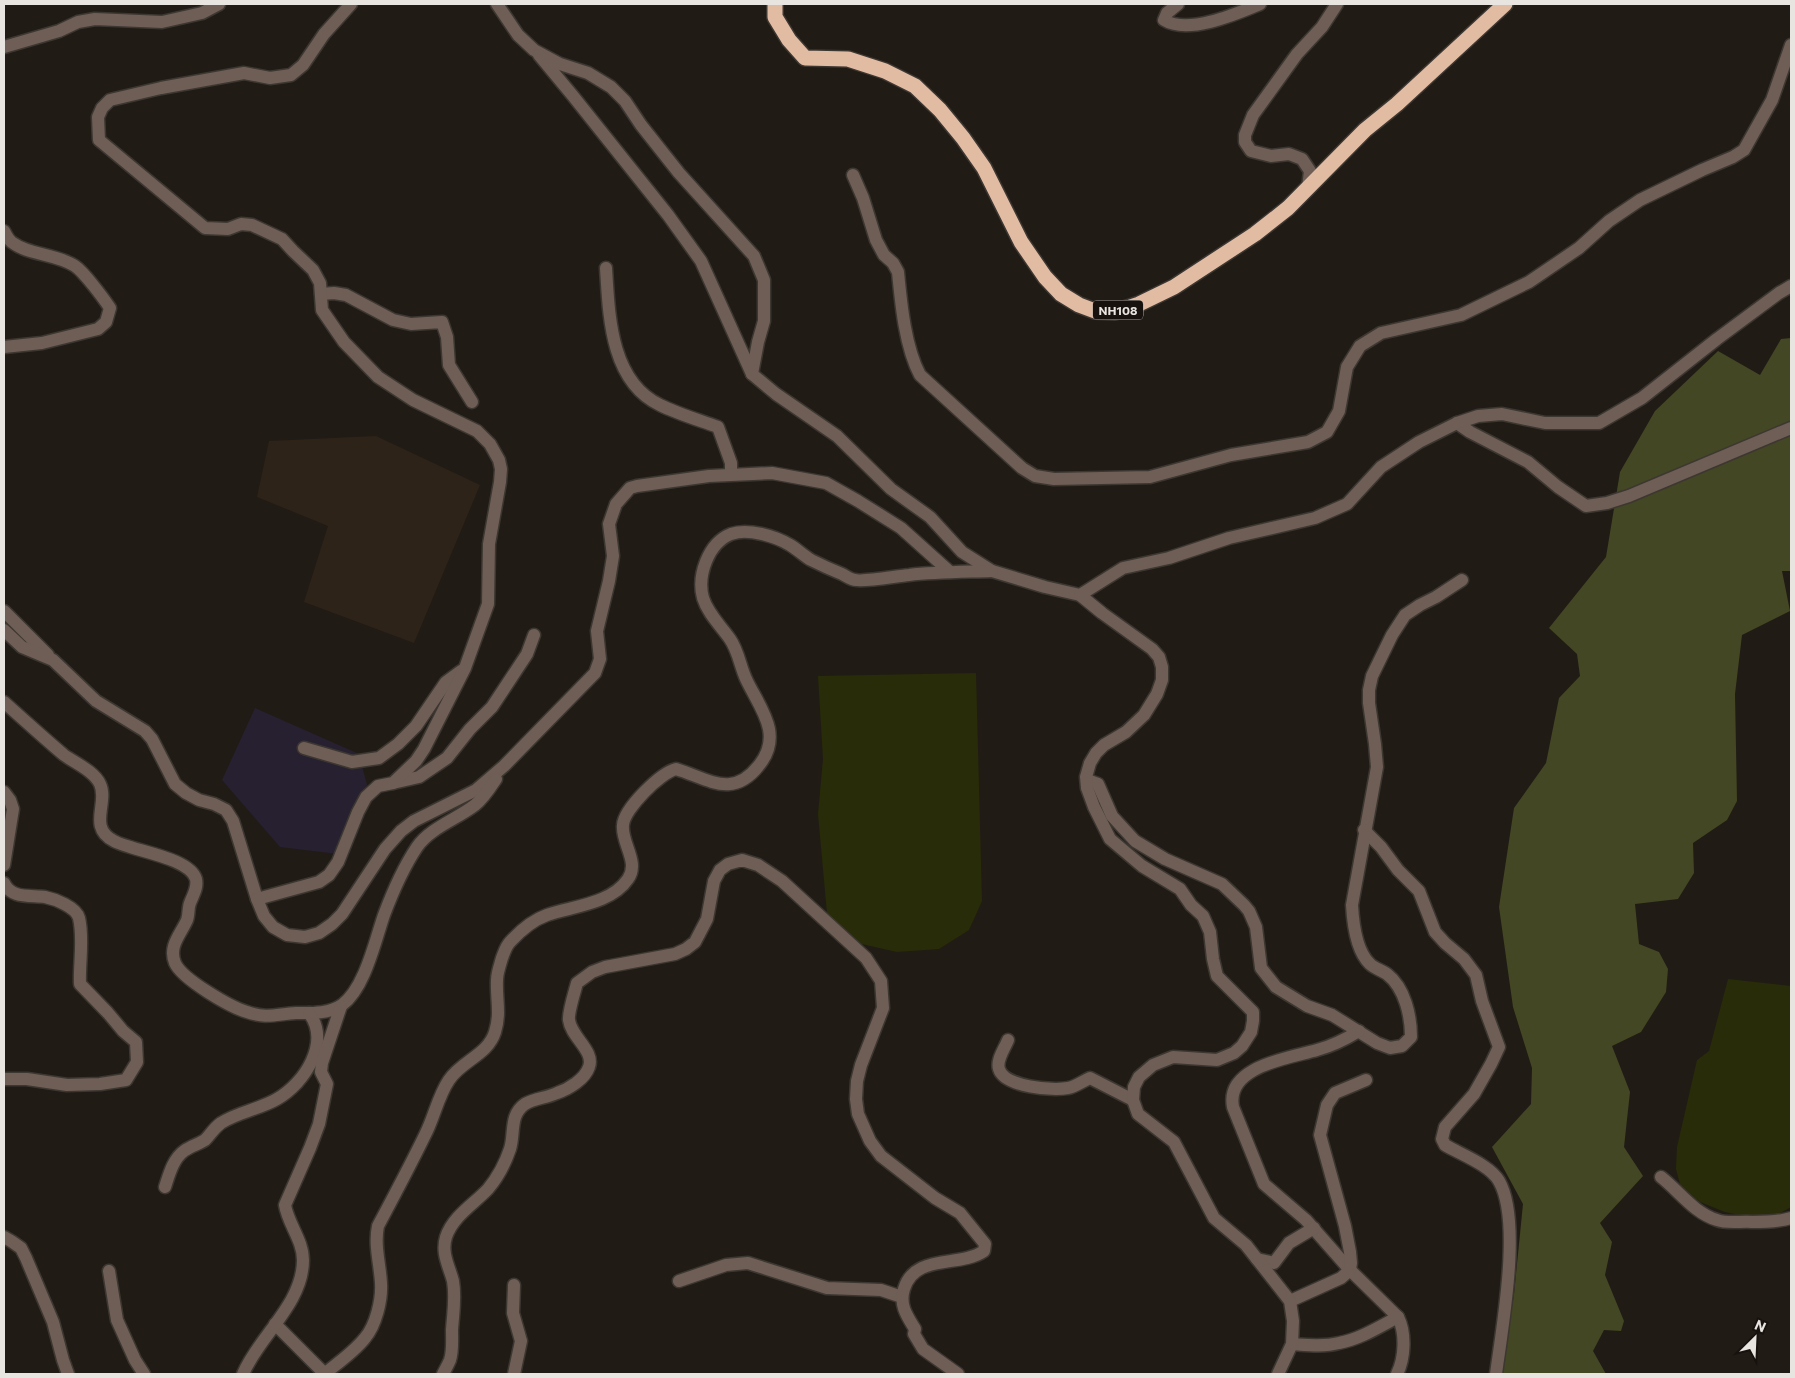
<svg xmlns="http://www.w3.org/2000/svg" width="1795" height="1378" font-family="Commissioner,sans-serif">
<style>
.built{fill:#2d2319}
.medical{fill:#272030}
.green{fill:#282c08}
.forest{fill:#434723}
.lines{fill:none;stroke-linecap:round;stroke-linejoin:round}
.minor-casing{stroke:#3d3732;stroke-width:15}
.highway-casing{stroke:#3d3732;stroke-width:18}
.minor{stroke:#6e5e55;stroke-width:12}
.highway{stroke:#e2bba3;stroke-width:15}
.labels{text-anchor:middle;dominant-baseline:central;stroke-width:4;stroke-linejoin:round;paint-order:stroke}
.shield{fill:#18120e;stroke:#aaa5a1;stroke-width:1}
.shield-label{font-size:12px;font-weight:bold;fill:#e8e4e0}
</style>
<rect width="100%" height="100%" fill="#211b16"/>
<polygon class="built" points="376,436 480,485 414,643 304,602 328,526 257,497 269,441"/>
<polygon class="medical" points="255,708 359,754 367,785 338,854 280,847 222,780"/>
<g class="green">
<polygon points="976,673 982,901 969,930 939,949 897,952 853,942 827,913 818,814 823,759 818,676"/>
<polygon points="1728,979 1791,986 1791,1207 1775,1216 1753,1218 1725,1212 1700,1202 1681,1188 1676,1169 1677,1147 1697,1060 1709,1051"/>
</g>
<polygon class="forest" points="1791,338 1791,571 1782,571 1790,611 1742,635 1735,694 1737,801 1727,820 1693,843 1694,873 1678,899 1635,904 1639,944 1659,952 1668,969 1666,992 1641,1032 1612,1046 1630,1092 1624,1147 1643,1176 1600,1223 1612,1242 1605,1275 1624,1321 1621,1331 1604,1330 1593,1351 1606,1374 1501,1374 1514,1294 1523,1204 1492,1147 1531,1104 1532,1068 1513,1007 1499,907 1514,808 1546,763 1559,698 1580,676 1577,654 1549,628 1606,557 1620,472 1655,411 1718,351 1760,375 1781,339"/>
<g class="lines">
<defs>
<g id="minor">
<polyline points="497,4 518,35 534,50 560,64 588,73 611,87 625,101 641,125 679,173 754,256 764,280 764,321 758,342 752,374 776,394 837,436 891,489 930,517 962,552 992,571 1045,587 1080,595"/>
<path d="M1178,4L1167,13L1164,20C1188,35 1236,14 1260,4"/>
<polyline points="4,47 59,31 78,22 95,19 162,22 202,13 219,4"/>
<polyline points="539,55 573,96 668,215 701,261 752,374"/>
<path d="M853,175L863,198L876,240L884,255L893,263L898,272C901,303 905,347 920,375L1022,468L1035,476L1054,479L1150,477L1231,455L1308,442L1327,432L1339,411L1347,367L1360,346L1381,333L1461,315L1529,282L1579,248L1609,221L1640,200L1702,170L1733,157L1744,150L1772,100L1791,45"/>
<polyline points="1308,188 1310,171 1302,159 1289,154 1271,156 1251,151 1245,142 1245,135 1253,115 1297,54 1322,27 1337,4"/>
<path d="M4,231C6,235 9,241 13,243C29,255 57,254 75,266C84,272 104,299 110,308L106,322L98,329L42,343L4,347"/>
<path d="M606,268C609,315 610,381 660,405C678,414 699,420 718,427L731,463V474"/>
<polyline points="321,294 334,293 346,295 393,320 411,324 442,322 447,337 449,365 472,402"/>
<polyline points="1457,423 1470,432 1528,462 1558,487 1586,506 1607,503 1629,496 1791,428"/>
<polyline points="4,611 48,655"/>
<polyline points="4,630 22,647 53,660 96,701 145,731 152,739 175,784 186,793 199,800 214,804 226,810 233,821 257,899 264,916 273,927 287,935 305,937 319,933 332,924 342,914 385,849 401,831 414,821 476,790 504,766 595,673 600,659 597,631 609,581 613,556 609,524 616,504 630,488 637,486 709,476 772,473 826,483 858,501 901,528 950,572"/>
<path d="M4,702C24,720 44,738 64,755C75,763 94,771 100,784C109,803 87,827 114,841C132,851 189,857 196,879C198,888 193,895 190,903C188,908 189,915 187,920C181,934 168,946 175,963C182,979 230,1007 247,1012C267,1019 277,1014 296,1013C311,1013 329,1014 342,1005C365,988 375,941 384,915C393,891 403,868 417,847C430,828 457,819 475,805C483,799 490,788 496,779"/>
<polyline points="304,748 352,762 379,758 398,744 416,726 446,682 461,671"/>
<path d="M1087,780L1098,784L1112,816L1135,841L1165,859L1222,884L1244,905L1249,911L1256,927L1261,968L1276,987L1307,1006L1332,1015L1377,1043L1390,1048L1402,1046L1411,1037C1411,1016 1405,988 1387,974C1381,970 1374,968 1370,964C1356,951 1353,923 1352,905L1377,767L1375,744L1369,703V690L1372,676L1392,635L1405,615L1420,605L1436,597L1462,580"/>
<polyline points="393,783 419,777 447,758 470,729 492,707 527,654 534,635"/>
<polyline points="4,792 10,800 13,809 4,865"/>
<path d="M1364,830L1381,847L1398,870L1419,891L1435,932L1445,943L1464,959L1476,975L1482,1001L1499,1047L1491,1064L1474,1094L1445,1127L1442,1139L1445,1145C1460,1154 1490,1165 1499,1181C1522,1221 1502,1328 1496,1374"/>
<path d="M4,883C11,899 30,895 45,897C55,899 76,907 79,918C84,939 79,963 80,984L108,1013L123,1031L136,1042L137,1062L126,1080L100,1084L67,1085L27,1079H4"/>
<polyline points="257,899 319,882 329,875 338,862 358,812 366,797 378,786 393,783 416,761 424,749 465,668 488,604 489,544 500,482 501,469 499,460 490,444 477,431 413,400 378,377 344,342 322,310 320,283 313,270 293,251 282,239 252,225 241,224 228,229 205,228 99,140 98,117 102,108 110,100 161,88 244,73 270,78 291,75 303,65 324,34 351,4"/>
<path d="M1359,1031C1346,1039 1332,1046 1317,1050C1290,1058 1225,1066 1233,1107L1264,1184L1306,1220L1350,1270L1398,1317C1406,1333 1405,1358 1397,1374"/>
<path d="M1008,1040C1005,1048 996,1060 999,1069C1004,1087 1053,1091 1068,1088C1075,1087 1083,1081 1090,1078L1133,1100"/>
<path d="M1661,1177C1679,1191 1694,1213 1717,1220C1727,1224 1742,1221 1752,1222C1765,1222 1779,1222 1791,1218"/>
<path d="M165,1187C169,1175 173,1159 184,1151C191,1146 199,1144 205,1140C210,1135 214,1128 221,1123C238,1112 260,1109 277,1099C305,1083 331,1042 309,1013"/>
<polyline points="4,1237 11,1241 21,1248 26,1258 53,1322 63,1360 68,1374"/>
<polyline points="1257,1259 1274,1263 1289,1243 1314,1228"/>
<polyline points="109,1271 117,1320 135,1360 144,1374"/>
<polyline points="679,1281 726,1265 748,1263 827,1288 881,1290 902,1297"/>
<polyline points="1290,1301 1341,1278 1350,1270 1351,1263 1350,1252 1345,1226 1320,1135 1327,1105 1335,1093 1366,1080"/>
<polyline points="275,1324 325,1374"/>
<path d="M1292,1344C1307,1345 1324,1347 1339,1343C1360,1339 1379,1327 1398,1317"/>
<path d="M243,1374C259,1336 303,1304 303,1260C303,1240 288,1224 285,1205L310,1148L319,1124L327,1084L321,1072L322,1063L341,1006"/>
<path d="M324,1374C338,1363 354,1352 365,1338C376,1325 382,1300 381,1283C380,1264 374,1245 378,1226C394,1196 410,1166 425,1135C434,1118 438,1096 449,1080C461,1061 488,1055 495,1032C501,1013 496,999 497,980C497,973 500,965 502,958C504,953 506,946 510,942C520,931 533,920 547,915C573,906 611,904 628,879C640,862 621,843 623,825C624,809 660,773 676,769C709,779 733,800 760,764C783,734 760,708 747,681C740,667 739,652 730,639C721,626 708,614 703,598C697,576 708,543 731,534C748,528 775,536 790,545C797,549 804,556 811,560C821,565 832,570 842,574C846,576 851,580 856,580C865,582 897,576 909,575C936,572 964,572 992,571"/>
<path d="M443,1374C445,1370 448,1365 450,1360C453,1351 452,1340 452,1330C453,1314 456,1298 453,1281C449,1266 441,1253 446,1237C453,1216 474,1204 488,1189C498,1177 505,1164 510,1149C515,1134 509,1115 525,1104C535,1098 547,1098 557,1093C569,1089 585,1079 589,1067C595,1051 571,1037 569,1020C568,1012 575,991 577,983L592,972L605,967L675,954L686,949L695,942L707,919L714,881L720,870L728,864L742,860L758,865L782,881L866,958L881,981L883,1008L861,1065L857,1081L856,1099L858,1114L870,1141L881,1156L935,1198L960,1213L985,1244L984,1251C959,1268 915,1253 904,1289C899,1305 907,1316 915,1329L914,1334L923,1349L958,1374"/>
<polyline points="514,1374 521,1341 513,1313 514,1285"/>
<polyline points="1278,1374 1292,1344 1293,1321 1290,1301 1246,1245 1214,1218 1174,1142 1138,1114 1133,1100 1134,1087 1139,1077 1153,1065 1173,1057 1217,1060 1234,1053 1242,1046 1251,1032 1253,1021 1253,1012 1217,976 1213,959 1210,932 1203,916 1191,905 1180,889 1142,866 1110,839 1094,807 1087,788 1086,777 1090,763 1096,753 1104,745 1126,732 1144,715 1157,694 1162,680 1162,667 1159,657 1152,649 1102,613 1080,595 1123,568 1169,558 1229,538 1315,518 1347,504 1381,467 1419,442 1457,423 1478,416 1502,414 1545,423 1599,423 1642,398 1717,339 1779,293 1791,286"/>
</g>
<polyline id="highway" points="775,4 775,17 789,40 805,58 848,59 885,71 915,86 940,110 963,138 984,168 1021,242 1045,277 1061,294 1079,305 1095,311 1115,312 1139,304 1174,287 1255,234 1288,208 1365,130 1397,104 1505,4"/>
</defs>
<use href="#minor" class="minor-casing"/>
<use href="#highway" class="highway-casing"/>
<use href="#minor" class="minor"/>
<use href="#highway" class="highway"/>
</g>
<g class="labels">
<rect class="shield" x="1093" y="300.5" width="50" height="19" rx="4"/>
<g class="shield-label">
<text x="1118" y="310">NH108</text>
</g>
</g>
<rect width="1795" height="1378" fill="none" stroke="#e8e4e0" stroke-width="10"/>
<g transform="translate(1755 1338) rotate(24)" stroke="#18120e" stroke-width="4" paint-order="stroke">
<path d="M0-4L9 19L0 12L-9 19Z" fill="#e8e4e0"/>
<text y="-8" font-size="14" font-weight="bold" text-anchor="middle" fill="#e8e4e0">N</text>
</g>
</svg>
